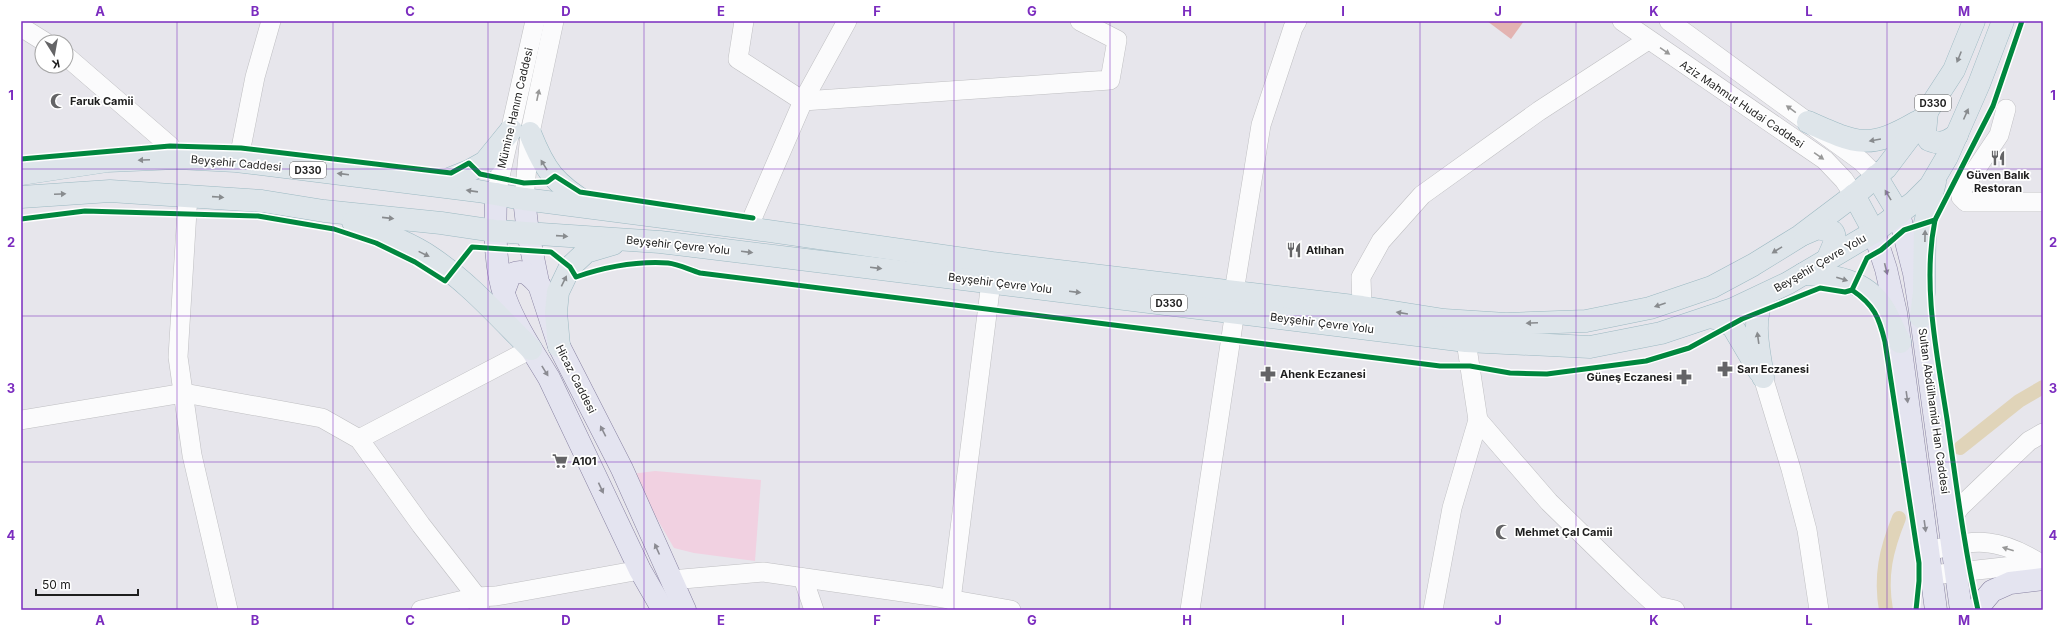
<svg xmlns="http://www.w3.org/2000/svg" width="2064" height="631" font-family="Inter,sans-serif">
<style>
.park{fill:#f1d1e1}
.pitch{fill:#e3b3b1}
.lines{fill:none;stroke-linecap:round;stroke-linejoin:round}
.canal{stroke:#e0d4b9;stroke-width:14}
.minor-casing{stroke:#bfbfc2;stroke-width:20}
.major-casing{stroke:#8882a2;stroke-width:23}
.highway-casing{stroke:#9cb9c2;stroke-width:23}
.minor{stroke:#fbfbfc;stroke-width:19}
.major{stroke:#e4e4f0;stroke-width:22}
.highway{stroke:#dee5ea;stroke-width:22}
.cycleway-casing{stroke:#fff;stroke-width:8}
.cycleway{stroke:#00873e;stroke-width:5}
.oneway{fill:#989898}
.oneway2{fill:#888b8e}
.oneway3{fill:#8b8b92}
.grid{fill:none;stroke:#7b2cbf;stroke-width:1;stroke-opacity:0.55}
.labels{text-anchor:middle;dominant-baseline:central;stroke-width:3.5;stroke-linejoin:round;paint-order:stroke}
.shield{fill:#fff;stroke:#626262;stroke-width:1}
.shield-label{font-size:10px;font-weight:bold;fill:#1e1e1e}
.poi-label{font-size:11px;font-weight:bold;fill:#1e1e1e;stroke:#fff;text-anchor:start}
.street-label{font-size:11px;fill:#1e1e1e;stroke:#fff}
.neatline{fill:none;stroke:#7b2cbf;stroke-width:1.5}
.grid-label{font-size:13px;text-anchor:middle;font-weight:bold;fill:#7b2cbf}
</style>
<rect width="100%" height="100%" fill="#e7e6ec"/>
<polygon class="park" points="655,471 761,480 755,561 694,553 674,548 631,474"/>
<polygon class="pitch" points="1487,21 1524,21 1511,39"/>
<g class="lines">
<g class="canal">
<polyline points="1960,448 2019,401 2043,387"/>
<path d="M1886,610C1880,576 1886,550 1899,518"/>
</g>
<defs>
<g id="minor">
<polyline points="744,21 738,59 803,101 1110,80 1117,40 1080,21"/>
<polyline points="1622,21 1825,160 1844,180 1854,195"/>
<polyline points="1669,21 1861,161 1876,176"/>
<polyline points="21,27 45,42"/>
<polyline points="66,56 170,146 177,158"/>
<polyline points="2006,109 1999,135 1962,190 1961,197 1966,202 2043,202"/>
<polyline points="236,161 241,148 255,77 271,21"/>
<polyline points="496,194 535,21"/>
<polyline points="188,195 178,357 192,455 228,610"/>
<polyline points="524,199 530,133 554,21"/>
<polyline points="748,228 803,101 847,21"/>
<polyline points="1234,292 1261,125 1293,28 1297,21"/>
<polyline points="1362,307 1361,277 1381,241 1422,195 1539,111 1648,40"/>
<polyline points="1466,341 1478,420 1549,502 1632,583 1657,606 1675,610"/>
<polyline points="1763,377 1791,469 1807,530 1819,610"/>
<polyline points="21,420 184,393 322,418 359,439 421,525 477,597 480,610"/>
<polyline points="359,439 531,349"/>
<polyline points="1950,521 1960,507 2029,441 2043,433"/>
<path d="M1928,551C1947,547 1970,540 1989,543C2008,545 2027,555 2043,565"/>
<polyline points="1932,575 2013,566 2043,572"/>
<polyline points="803,578 814,610"/>
<polyline points="671,580 763,572 931,596 1011,610"/>
<polyline points="951,600 991,282"/>
<polyline points="421,610 477,597 496,596 640,570"/>
<polyline points="1190,610 1235,311"/>
<polyline points="1433,610 1452,508 1478,420"/>
</g>
<g id="major">
<path d="M496,194C495,227 494,266 505,297C515,325 534,353 549,378L640,570L663,610"/>
<polyline points="524,199 528,233 538,282 559,346 622,469 685,610"/>
<polyline points="1899,214 1914,273 1921,317 1961,610"/>
<polyline points="1874,232 1886,269 1896,313 1936,610"/>
<path d="M504,291L510,275C524,267 530,276 540,286"/>
<polyline points="1976,610 1992,591 2010,583 2043,579"/>
</g>
<g id="highway">
<path d="M1927,112L1925,133L1929,140C1941,145 1947,142 1957,135"/>
<path d="M1808,122C1857,144 1869,150 1917,122"/>
<path d="M530,133C545,171 555,184 590,205"/>
<polyline points="21,174 107,161 177,158 236,161 478,191 524,199 748,228 992,263 1362,307 1444,320 1506,324 1586,321 1650,308 1712,287 1753,265 1800,236 1857,193 1886,168 1917,127 1954,70 1974,21"/>
<polyline points="1876,176 1899,214"/>
<polyline points="434,185 469,171 485,162 511,130"/>
<polyline points="1854,195 1874,232"/>
<polyline points="21,197 110,191 262,201 324,211 441,223 495,231 660,242 1466,341 1590,347 1661,333 1733,309 1788,283 1874,232 1914,202 1930,186 1947,157 1979,84 2003,21"/>
<path d="M353,222C379,232 409,242 432,258C469,283 499,317 531,349"/>
<path d="M1804,234L1818,228L1833,232C1838,240 1830,252 1827,260"/>
<path d="M1803,274C1834,275 1865,280 1883,308C1890,319 1894,331 1900,342"/>
<polyline points="1710,317 1723,320 1733,327 1759,371"/>
<polyline points="1921,317 1924,292 1925,223 1935,182"/>
<polyline points="559,346 556,312 558,292 570,267 586,252 613,244"/>
<path d="M1763,377C1759,348 1751,322 1764,295"/>
</g>
</defs>
<use href="#minor" class="minor-casing"/>
<use href="#major" class="major-casing"/>
<use href="#highway" class="highway-casing"/>
<use href="#minor" class="minor"/>
<use href="#major" class="major"/>
<use href="#highway" class="highway"/>
<defs>
<g id="cycleway">
<polyline points="21,159 170,146 241,148 451,173 469,163 480,174 524,183 547,182 555,176 580,192 753,218"/>
<path d="M21,219L85,211L258,216L334,229L376,243L415,262L445,281L472,247L551,252L570,267L576,277C605,267 637,261 668,263C678,264 690,270 700,273L1440,366H1470L1510,373L1547,374L1646,361L1689,348L1742,319L1820,288L1845,292L1852,290L1867,258L1881,250L1904,230L1935,220L1993,106L2022,21"/>
<path d="M1935,220C1922,285 1937,354 1947,419C1956,482 1964,547 1978,610"/>
<path d="M1852,290C1874,305 1879,317 1885,342L1919,563V581L1916,610"/>
</g>
</defs>
<use href="#cycleway" class="cycleway-casing"/>
<use href="#cycleway" class="cycleway"/>
</g>
<defs><path id="oneway-solid" d="M-6-.8H1V-3.2L6.5 0L1 3.2V.8H-6Z"/></defs>
<g class="oneway">
<use href="#oneway-solid" transform="translate(1665 51) rotate(34)"/>
<use href="#oneway-solid" transform="translate(538 95) rotate(-78)"/>
<use href="#oneway-solid" transform="translate(1791 109) rotate(-144)"/>
<use href="#oneway-solid" transform="translate(1819 156) rotate(35)"/>
<use href="#oneway-solid" transform="translate(2008 549) rotate(-162)"/>
</g>
<g class="oneway2">
<use href="#oneway-solid" transform="translate(1959 57) rotate(112)"/>
<use href="#oneway-solid" transform="translate(1966 114) rotate(-66)"/>
<use href="#oneway-solid" transform="translate(1875 140) rotate(170)"/>
<use href="#oneway-solid" transform="translate(144 160) rotate(178)"/>
<use href="#oneway-solid" transform="translate(544 165) rotate(-122)"/>
<use href="#oneway-solid" transform="translate(343 174) rotate(-173)"/>
<use href="#oneway-solid" transform="translate(472 191) rotate(-172)"/>
<use href="#oneway-solid" transform="translate(60 194) rotate(-3)"/>
<use href="#oneway-solid" transform="translate(1888 195) rotate(-121)"/>
<use href="#oneway-solid" transform="translate(218 197) rotate(4)"/>
<use href="#oneway-solid" transform="translate(388 218) rotate(6)"/>
<use href="#oneway-solid" transform="translate(562 236) rotate(4)"/>
<use href="#oneway-solid" transform="translate(1925 236) rotate(-89)"/>
<use href="#oneway-solid" transform="translate(1777 250) rotate(148)"/>
<use href="#oneway-solid" transform="translate(747 252) rotate(7)"/>
<use href="#oneway-solid" transform="translate(424 254) rotate(26)"/>
<use href="#oneway-solid" transform="translate(876 268) rotate(7)"/>
<use href="#oneway-solid" transform="translate(1842 279) rotate(17)"/>
<use href="#oneway-solid" transform="translate(564 281) rotate(-64)"/>
<use href="#oneway-solid" transform="translate(1075 292) rotate(7)"/>
<use href="#oneway-solid" transform="translate(1660 305) rotate(161)"/>
<use href="#oneway-solid" transform="translate(1402 313) rotate(-171)"/>
<use href="#oneway-solid" transform="translate(1532 323) rotate(178)"/>
<use href="#oneway-solid" transform="translate(1758 338) rotate(-98)"/>
</g>
<g class="oneway3">
<use href="#oneway-solid" transform="translate(1886 269) rotate(76)"/>
<use href="#oneway-solid" transform="translate(545 371) rotate(58)"/>
<use href="#oneway-solid" transform="translate(1907 397) rotate(82)"/>
<use href="#oneway-solid" transform="translate(603 431) rotate(-117)"/>
<use href="#oneway-solid" transform="translate(601 488) rotate(65)"/>
<use href="#oneway-solid" transform="translate(1925 526) rotate(82)"/>
<use href="#oneway-solid" transform="translate(657 549) rotate(-114)"/>
</g>
<path class="grid" d="M177,21V610M333,21V610M488,21V610M644,21V610M799,21V610M954,21V610M1110,21V610M1265,21V610M1420,21V610M1576,21V610M1731,21V610M1887,21V610M21,169H2043M21,316H2043M21,462H2043"/>
<defs>
<symbol id="mosque-bare" viewBox="-9 -9 18 18"><path d="M3.5-4.9A6 6 0 1 0 3.5 4.9A5 5 0 1 1 3.5-4.9Z" fill="#646466" stroke="#fff" stroke-width="2.5" paint-order="stroke"/></symbol>
<symbol id="restaurant-bare" viewBox="-9 -9 18 18"><path d="M-5-6h1v4h1v-4h1v4h1v-4h1v5L-1.5 .5V6h-2V.5L-5-1ZM5-6V6H3V1.5H1.5Q1.5-4 5-6Z" fill="#646466" stroke="#fff" stroke-width="2.5" paint-order="stroke"/></symbol>
<symbol id="pharmacy-bare" viewBox="-9 -9 18 18"><path d="M-2-6h4v4h4v4h-4v4h-4v-4h-4v-4h4Z" fill="#646466" stroke="#fff" stroke-width="2.5" paint-order="stroke"/></symbol>
<symbol id="supermarket-bare" viewBox="-9 -9 18 18"><path d="M-6-5.5h2.5l.6 2H6L4.5 2H-2.5L-4.4-4H-6ZM-1.5 3.2a1.3 1.3 0 1 0 .1 0ZM3 3.2a1.3 1.3 0 1 0 .1 0Z" fill="#646466" stroke="#fff" stroke-width="2.5" paint-order="stroke"/></symbol>
</defs>
<g fill-rule="evenodd">
<use href="#mosque-bare" x="47" y="90" width="22" height="22"/>
<use href="#restaurant-bare" x="1987" y="147" width="22" height="22"/>
<use href="#restaurant-bare" x="1283" y="239" width="22" height="22"/>
<use href="#pharmacy-bare" x="1714" y="358" width="22" height="22"/>
<use href="#pharmacy-bare" x="1257" y="363" width="22" height="22"/>
<use href="#pharmacy-bare" x="1673" y="366" width="22" height="22"/>
<use href="#supermarket-bare" x="549" y="450" width="22" height="22"/>
<use href="#mosque-bare" x="1492" y="521" width="22" height="22"/>
</g>
<g class="labels">
<g class="shield">
<rect x="1915" y="95" width="36" height="16" rx="3"/>
<rect x="290" y="162" width="36" height="16" rx="3"/>
<rect x="1151" y="295" width="36" height="16" rx="3"/>
</g>
<g class="shield-label">
<text x="1933" y="103">D330</text>
<text x="308" y="170">D330</text>
<text x="1169" y="303">D330</text>
</g>
<g class="poi-label">
<text x="70" y="101">Faruk Camii</text>
<text x="1998" y="175" text-anchor="middle">Güven Balık<tspan x="1998" dy="13">Restoran</tspan></text>
<text x="1306" y="250">Atlıhan</text>
<text x="1737" y="369">Sarı Eczanesi</text>
<text x="1280" y="374">Ahenk Eczanesi</text>
<text x="1672" y="377" text-anchor="end">Güneş Eczanesi</text>
<text x="572" y="461">A101</text>
<text x="1515" y="532">Mehmet Çal Camii</text>
</g>
<g class="street-label">
<text transform="translate(1742 104) rotate(34)">Aziz Mahmut Hudai Caddesi</text>
<text transform="translate(515 108) rotate(-77)">Mümine Hanım Caddesi</text>
<text transform="translate(236 163) rotate(5)">Beyşehir Caddesi</text>
<text transform="translate(678 245) rotate(6)">Beyşehir Çevre Yolu</text>
<text transform="translate(1820 263) rotate(-30)">Beyşehir Çevre Yolu</text>
<text transform="translate(1000 283) rotate(7)">Beyşehir Çevre Yolu</text>
<text transform="translate(1322 323) rotate(7)">Beyşehir Çevre Yolu</text>
<text transform="translate(576 379) rotate(63)">Hicaz Caddesi</text>
<text transform="translate(1934 411) rotate(82)">Sultan Abdülhamid Han Caddesi</text>
</g>
</g>
<rect width="2064" height="631" fill="none" stroke="#ffffff" stroke-width="44"/>
<g transform="translate(54 54) rotate(169)"><circle r="19" fill="#ffffff" stroke="#a5a5a5"/>
<path d="M0-3L7 15L0 10L-7 15Z" fill="#646466"/>
<text y="-6" font-size="11" font-weight="bold" text-anchor="middle" fill="#1e1e1e">K</text>
</g>
<path d="M36 589v6h102v-6" fill="none" stroke="#1e1e1e" stroke-width="2"/>
<text x="42" y="589" font-size="12" fill="#1e1e1e" stroke="#ffffff" stroke-width="3" paint-order="stroke">50 m</text>
<rect x="22" y="22" width="2020" height="587" class="neatline"/>
<g class="grid-label">
<text x="100" y="16">A</text>
<text x="255" y="16">B</text>
<text x="410" y="16">C</text>
<text x="566" y="16">D</text>
<text x="721" y="16">E</text>
<text x="877" y="16">F</text>
<text x="1032" y="16">G</text>
<text x="1187" y="16">H</text>
<text x="1343" y="16">I</text>
<text x="1498" y="16">J</text>
<text x="1654" y="16">K</text>
<text x="1809" y="16">L</text>
<text x="1964" y="16">M</text>
<text x="11" y="100">1</text>
<text x="2053" y="100">1</text>
<text x="11" y="247">2</text>
<text x="2053" y="247">2</text>
<text x="11" y="393">3</text>
<text x="2053" y="393">3</text>
<text x="11" y="540">4</text>
<text x="2053" y="540">4</text>
<text x="100" y="625">A</text>
<text x="255" y="625">B</text>
<text x="410" y="625">C</text>
<text x="566" y="625">D</text>
<text x="721" y="625">E</text>
<text x="877" y="625">F</text>
<text x="1032" y="625">G</text>
<text x="1187" y="625">H</text>
<text x="1343" y="625">I</text>
<text x="1498" y="625">J</text>
<text x="1654" y="625">K</text>
<text x="1809" y="625">L</text>
<text x="1964" y="625">M</text>
</g>
</svg>
